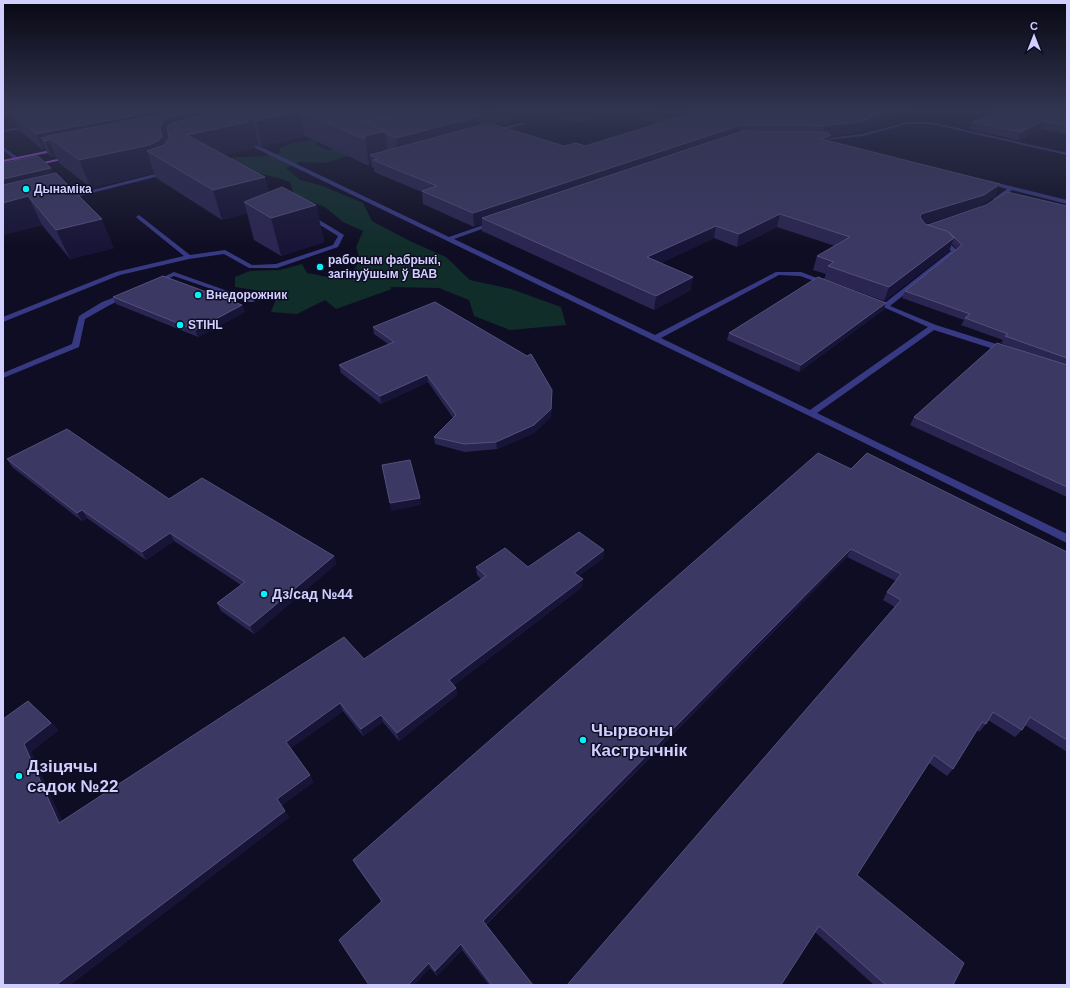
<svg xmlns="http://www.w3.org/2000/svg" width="1070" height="988" font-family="Helvetica,sans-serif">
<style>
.green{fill:#102d2a}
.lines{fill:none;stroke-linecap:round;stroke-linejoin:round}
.service{fill:#373a83;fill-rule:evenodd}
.minor{fill:#373a83;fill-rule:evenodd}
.primary{fill:#b356ff;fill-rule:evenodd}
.wall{fill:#2b2651}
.shaded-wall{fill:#181437}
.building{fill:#3c3864;stroke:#54507c}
.poi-dot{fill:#00f4fa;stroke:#0f0d23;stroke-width:1.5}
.labels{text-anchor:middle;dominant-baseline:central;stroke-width:3;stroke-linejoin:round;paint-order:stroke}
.far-poi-label{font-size:12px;font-weight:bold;fill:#d1cfff;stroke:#0f0d23;text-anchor:start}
.poi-label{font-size:14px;font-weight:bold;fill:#d1cfff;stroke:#0f0d23;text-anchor:start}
.near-poi-label{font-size:17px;font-weight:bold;fill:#d1cfff;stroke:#0f0d23;text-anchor:start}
</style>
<rect width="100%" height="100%" fill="#0f0d23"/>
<g class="green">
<polygon points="503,110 642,110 676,118 683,121 658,124 621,117 604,116 594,120 578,122 552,119 521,118 485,126 385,137 465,121"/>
<path d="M317,140L315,145L328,150L352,148L356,153L326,163L300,162L286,168L300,180L320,185L363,203L372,221L410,241L446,257L470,280L511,289L561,307L566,325L510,330L474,316L469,300L439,288L392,287L390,288L392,289L336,309L325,300L297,314L271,312L276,299L267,292L235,287V277L250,271L280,270L302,264L307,273L328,277L352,273L360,260L356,247L363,231L343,222L325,207L294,195L290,182C269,174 246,172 225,164L229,158C246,156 263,158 280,153V148L294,143Z"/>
</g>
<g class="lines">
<g class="service">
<polygon points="26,110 33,110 3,116 3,114"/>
<polygon points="524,122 526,124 492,132 490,131"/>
<polygon points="907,122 931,122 1067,153 1067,155 931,124 907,124 863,136 816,141 814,140 863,134"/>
<polygon points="31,125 33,127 3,132 3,130"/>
<polygon points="255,146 259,146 449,237 492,222 496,222 496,224 454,239 655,335 776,272 801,272 830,283 831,284 828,286 800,276 779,275 661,338 810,410 928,327 881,306 951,251 943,243 937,241 940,239 947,241 957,250 957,252 890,306 936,325 1009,348 1009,352 1003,352 934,330 817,413 1067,534 1067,543 824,423 255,148"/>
<polygon points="167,169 170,171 163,175 64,200 61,198 159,173"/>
<polygon points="986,180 1067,200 1067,204 1012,190 997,201 993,201 993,199 1007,189 984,183 984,181"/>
<polygon points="139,215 190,255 225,250 252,265 276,264 333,245 338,236 307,217 307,215 311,215 344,235 338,247 277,268 249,268 224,254 189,259 120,275 3,322 3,317 116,272 184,256 137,218 136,217"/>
<polygon points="174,272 253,300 255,301 253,302 249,302 174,276 158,283 153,282"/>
<polygon points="126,293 129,295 128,296 108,306 85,319 79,347 3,378 3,373 72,344 79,316 102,302"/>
</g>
<polygon class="minor" points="3,147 27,164 27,166 23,166 3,150"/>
<g class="primary">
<polygon points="60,148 62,150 3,162 3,160"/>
<polygon points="70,156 72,158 33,166 31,165"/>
</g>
</g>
<g class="wall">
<polygon points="34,110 354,110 354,111 357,110 356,110 482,110 469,113 481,126 564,146 585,146 702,110 911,110 856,133 830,136 829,141 995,196 978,207 925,224 927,225 1067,206 1067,497 910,425 914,417 1022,351 1001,343 1003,340 961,325 964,320 902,298 905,291 957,249 952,244 949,251 884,301 824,279 826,274 813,270 817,256 835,246 777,227 737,247 714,238 661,263 691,290 654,310 482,231 482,224 474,227 423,204 422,192 374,172 374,168 372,167 371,162 369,163 369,166 305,136 262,146 259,145 255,146 254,148 224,155 269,192 316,205 324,242 281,256 254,240 247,213 222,220 156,178 154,173 91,188 59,163 56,157 52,157 48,154 46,150 43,150 19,130 12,115 36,111"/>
<polygon points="1005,110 1067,110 1067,134 1040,129 1018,140 969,129 972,122"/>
<polygon points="3,163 51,168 53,174 114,248 70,259 42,225 3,235"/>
<polygon points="113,297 242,305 245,312 198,337 116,304"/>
<polygon points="886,303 883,310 799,372 727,340 729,333"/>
<polygon points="373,327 552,398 551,417 534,433 497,449 465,452 435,444 434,437 453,418 428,382 381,404 341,373 339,365 388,344 374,334"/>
<polygon points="7,459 169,499 334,556 336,564 254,634 221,611 217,603 241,585 174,541 146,560 87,518 82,521 12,467"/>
<polygon points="851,469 1067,552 1067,752 1025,725 1022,730 1015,737 988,720 986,724 979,732 977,730 953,769 947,776 929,763 857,875 953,985 874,985 815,932 895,607 883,600 887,592 896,581 847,557 486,925 533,985 489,985 462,950 437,976 430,968 414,985 369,985 381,901 356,866 353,860"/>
<polygon points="604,550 603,558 579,576 582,587 454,685 456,688 457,695 399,741 383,722 363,736 343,711 291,748 310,775 313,782 281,806 289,817 70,985 3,985 28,701 51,723 58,730 31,752 62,821 364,659 481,579 477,575 476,567 528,567"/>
</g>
<g class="shaded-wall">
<polygon points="163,110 229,110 234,126 239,124 235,111 300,111 305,136 262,146 256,121 252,119 259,145 255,146 254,148 195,162 147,151 154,173 91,188 79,160 47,136 56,157 52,157 45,141 41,138 46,150 43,150 36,134"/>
<polygon points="321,110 354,110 354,115"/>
<polygon points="442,110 482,110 443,119"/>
<polygon points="889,110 911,110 856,133 830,136 828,145 818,150 824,126"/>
<polygon points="480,116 481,132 398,154 396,138"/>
<polygon points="1043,121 1040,129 1018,140 1021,132"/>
<polygon points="741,125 739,137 482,218 482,224 474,227 473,213"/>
<polygon points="385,131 389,157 378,159 370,155 371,162 369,163 369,166 365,136"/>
<polygon points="51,168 63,195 28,196 42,225 3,235 3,203 12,200 3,182 3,179"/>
<polygon points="265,177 273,206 244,202 247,213 222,220 213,190"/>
<polygon points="1000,184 995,196 978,207 916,227 921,214"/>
<polygon points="316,205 324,242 281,256 271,218"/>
<polygon points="780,214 777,227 737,247 739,234"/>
<polygon points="102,219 114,248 70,259 56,230"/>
<polygon points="716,226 714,238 645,271 647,257"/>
<polygon points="954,238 949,251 884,301 889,287"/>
<polygon points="693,277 691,290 654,310 656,296"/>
<polygon points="886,303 883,310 799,372 801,365"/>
<polygon points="242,305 245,312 198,337 195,330"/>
<polygon points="427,375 428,382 381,404 380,396"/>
<polygon points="552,390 551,417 534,433 497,449 496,442"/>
<polygon points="420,498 421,505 391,511 390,503"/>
<polygon points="82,510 87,518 82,521 77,513"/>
<polygon points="170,533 174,541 146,560 142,552"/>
<polygon points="851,549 847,557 484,926 483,921"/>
<polygon points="604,550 603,558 574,580 574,573"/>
<polygon points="334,556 336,564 254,634 250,626"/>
<polygon points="583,579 582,587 450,688 449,680"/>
<polygon points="456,688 457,695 399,741 397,733"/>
<polygon points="340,703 343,711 290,749 286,742"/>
<polygon points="381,715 383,722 363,736 361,729"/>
<polygon points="51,723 58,730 31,752 66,830 59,823 24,744"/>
<polygon points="310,775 313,782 281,806 277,799"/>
<polygon points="285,811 289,817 70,985 56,985"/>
<polygon points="461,944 462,950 437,976 435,971"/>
<polygon points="429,963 430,968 414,985 408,985"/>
</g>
<g class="building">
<polygon points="43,110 163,110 36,134 12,115"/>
<polygon points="184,110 200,110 164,119 160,128 162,137 158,141 149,145 79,160 47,136"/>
<polygon points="220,110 229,115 234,115 236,114 235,111 233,110 336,110 385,131 365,136 364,139 300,111 256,121 252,119 248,120 248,122 187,135 265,177 213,190 147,151 164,145 169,138 167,127 170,124"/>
<polygon points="229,110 230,112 226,113 223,112"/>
<polygon points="358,110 364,110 385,118 365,122 343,113"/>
<polygon points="393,110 458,110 480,116 396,138 386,134 385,131 365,122 396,115 397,111"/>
<polygon points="702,110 889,110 859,122 824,126 741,125 473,213 422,191 437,186 373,160 378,159 370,155 489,123 564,146 576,143 585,146"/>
<polygon points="1005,110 1033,110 1067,116 1067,126 1043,121 1021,132 972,122"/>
<polygon points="1056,110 1067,110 1067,112"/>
<polygon points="743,131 826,132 831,135 821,139 1000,184 984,195 921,214 920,217 925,224 947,231 954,238 889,287 828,266 834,262 817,256 850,237 780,214 739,234 716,226 647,257 693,277 656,296 482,218"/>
<polygon points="48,137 49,140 45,141 41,138"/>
<polygon points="38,156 51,168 3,179 3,163"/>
<polygon points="56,173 102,219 56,230 28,196 3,203 3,185"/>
<polygon points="282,187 316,205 271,218 244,202"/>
<polygon points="1007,192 1067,206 1067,358 1005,336 1008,334 965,318 970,314 905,291 962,245 951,234 947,231 928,225 986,205"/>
<polygon points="163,276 242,305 195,330 113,297"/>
<polygon points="818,277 886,303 801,365 729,333"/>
<polygon points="435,302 527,356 531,354 552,390 551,409 534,425 496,442 464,444 434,437 456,415 427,375 380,396 339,365 394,342 373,327"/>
<polygon points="997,343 1067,365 1067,487 914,417"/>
<polygon points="67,429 169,499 202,478 334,556 250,626 217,603 245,582 170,533 142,552 82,510 77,513 7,459"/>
<polygon points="818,453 851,469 867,453 1067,552 1067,740 1030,717 1022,730 993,712 986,724 982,722 953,769 934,755 857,875 964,963 953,985 886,985 819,926 781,985 567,985 901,600 887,592 901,574 851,549 483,921 533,985 492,985 461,944 435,971 429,963 408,985 369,985 339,940 382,901 353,860"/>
<polygon points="410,460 420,498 390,503 382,465"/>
<polygon points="579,532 604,550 574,573 583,579 449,680 456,688 397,733 381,715 361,729 340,703 286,742 310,775 277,799 285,811 56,985 3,985 3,719 28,701 51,723 24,744 59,823 344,637 364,659 486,576 476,567 505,548 528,567"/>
</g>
<linearGradient id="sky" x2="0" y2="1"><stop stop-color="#080713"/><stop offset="0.44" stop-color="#313550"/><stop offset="1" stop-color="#313550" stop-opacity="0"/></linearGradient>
<rect width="1070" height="248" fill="url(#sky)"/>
<g class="poi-dot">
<circle cx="26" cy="189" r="4"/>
<circle cx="320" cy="267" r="4"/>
<circle cx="198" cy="295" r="4"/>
<circle cx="180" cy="325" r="4"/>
<circle cx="264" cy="594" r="4"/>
<circle cx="583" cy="740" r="4"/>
<circle cx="19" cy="776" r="4"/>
</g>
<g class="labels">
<g class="far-poi-label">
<text x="34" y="189">Дынаміка</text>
<text x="328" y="260">рабочым фабрыкі,<tspan x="328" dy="14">загінуўшым ў ВАВ</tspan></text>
<text x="206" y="295">Внедорожник</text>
<text x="188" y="325">STIHL</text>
</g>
<g class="poi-label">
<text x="272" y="594">Дз/сад №44</text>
</g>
<g class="near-poi-label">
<text x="591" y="730">Чырвоны<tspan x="591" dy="20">Кастрычнік</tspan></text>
<text x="27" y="766">Дзіцячы<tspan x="27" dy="20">садок №22</tspan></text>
</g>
</g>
<rect width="1070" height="988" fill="none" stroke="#d1cfff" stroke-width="8"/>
<g transform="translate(1034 36)" stroke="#0f0d23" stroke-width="3" paint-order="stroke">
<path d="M0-3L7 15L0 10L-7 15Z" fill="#d1cfff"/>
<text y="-6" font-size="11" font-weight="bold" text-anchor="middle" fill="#d1cfff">С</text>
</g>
</svg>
